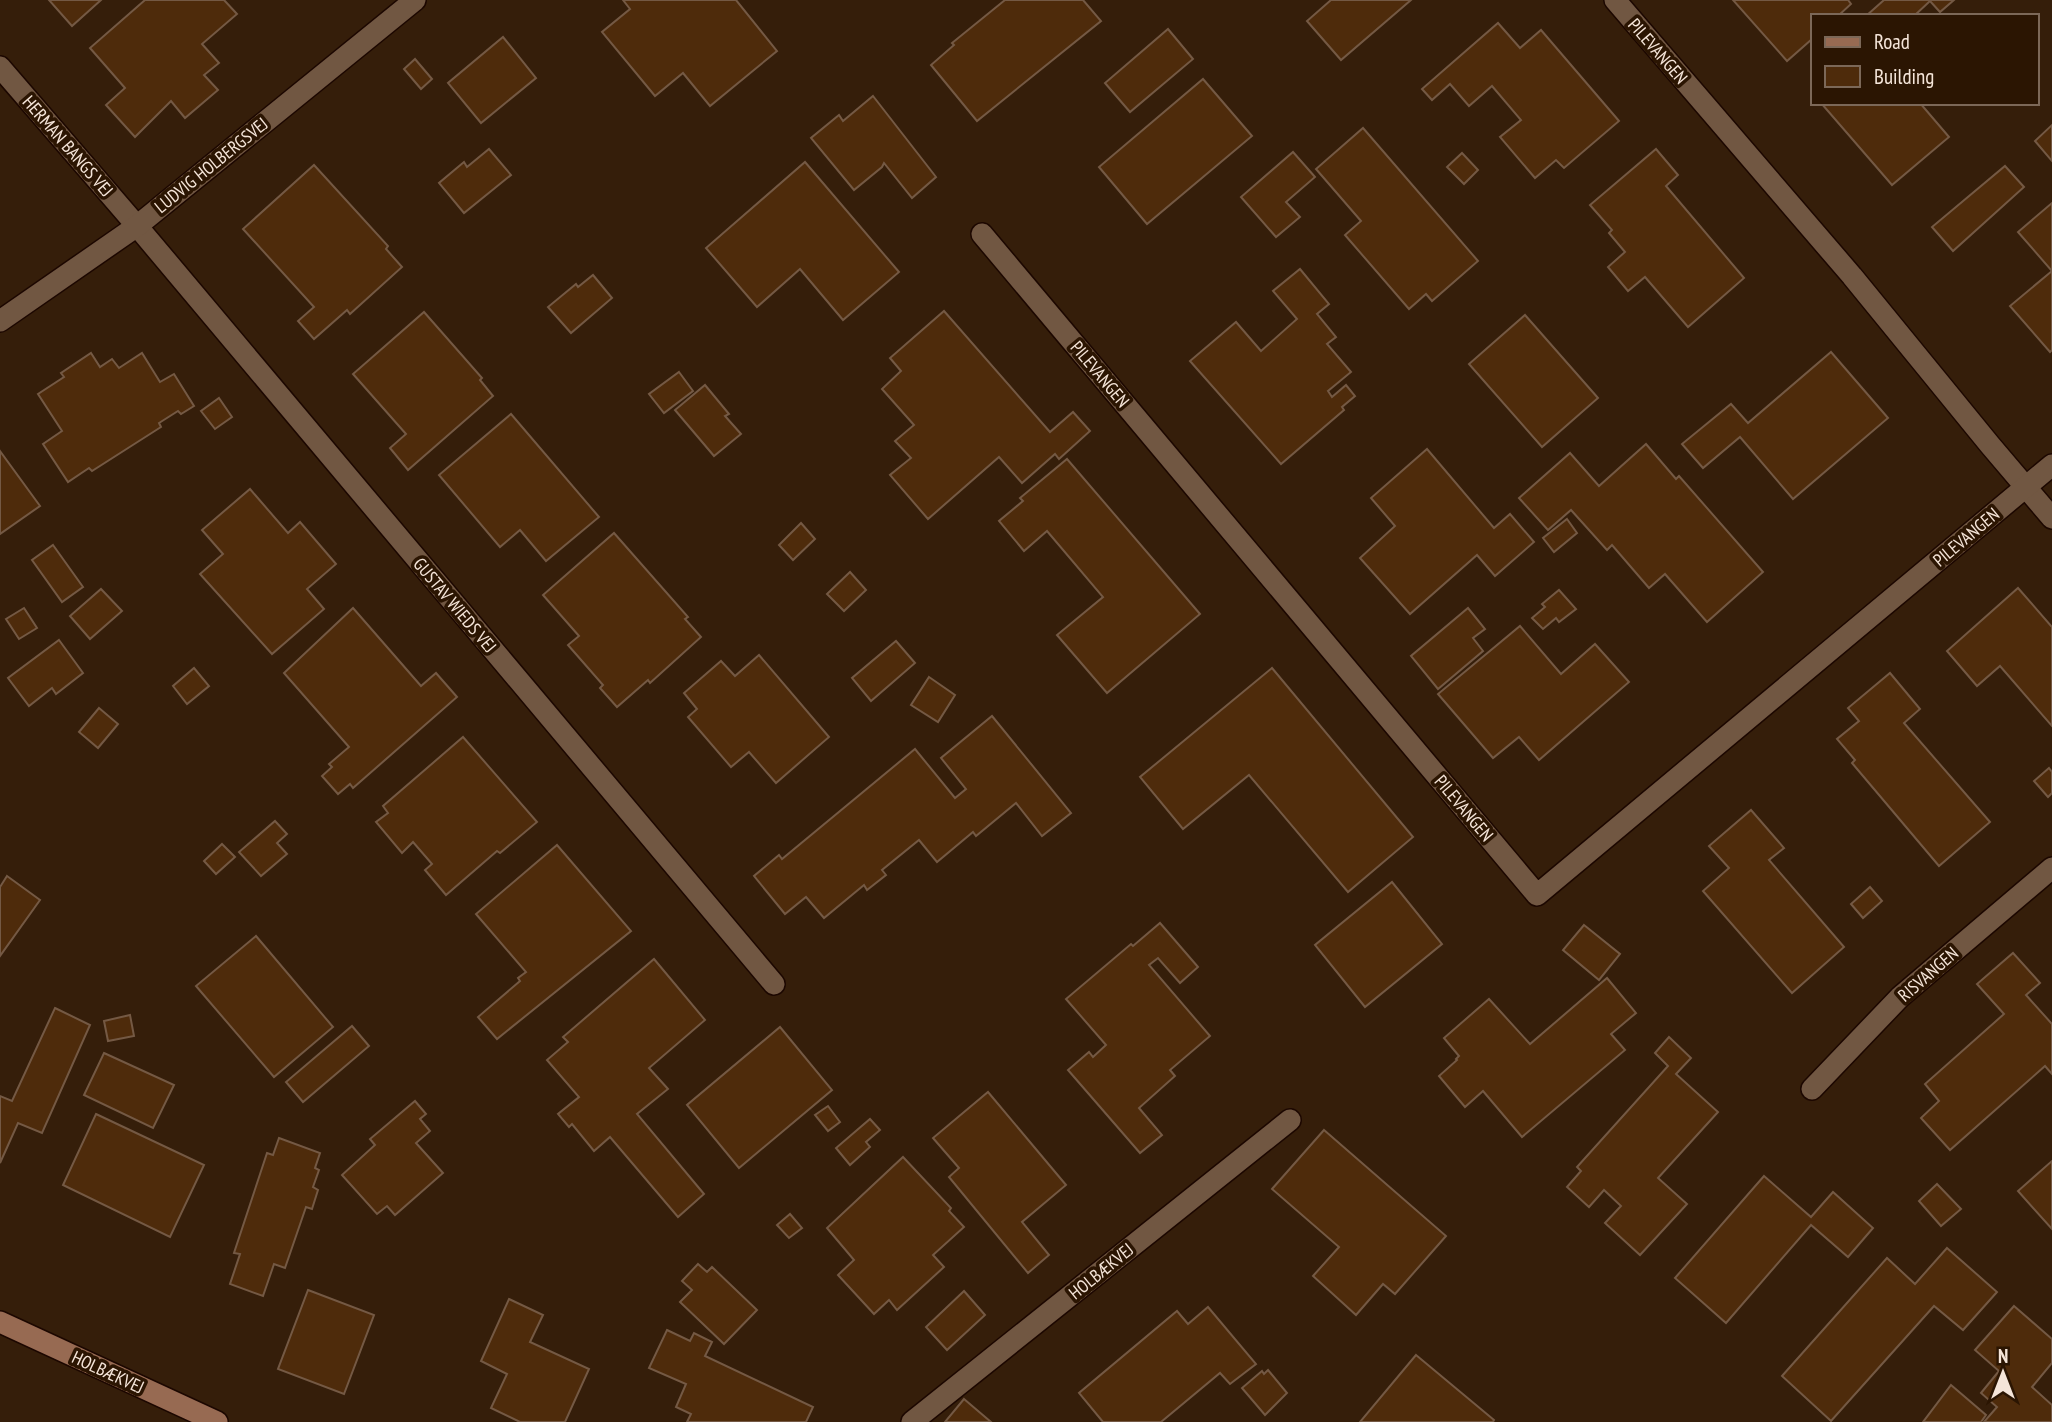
<svg xmlns="http://www.w3.org/2000/svg" width="2052" height="1422" font-family="'PT Sans Narrow',sans-serif">
<style>
.building{fill:#4e2b0b;stroke:#745944;stroke-width:2}
.lines{fill:none;stroke-linecap:round;stroke-linejoin:round}
.street-casing{stroke:#1c0700;stroke-width:24}
.secondary-casing{stroke:#1c0700;stroke-width:24}
.street{stroke:#715742;stroke-width:21}
.secondary{stroke:#976a52;stroke-width:21}
.labels{text-anchor:middle;dominant-baseline:central;stroke-width:7;stroke-linejoin:round;paint-order:stroke}
.street-label{font-size:18px;fill:#f5e5d9;stroke:#2b1502}
</style>
<rect width="100%" height="100%" fill="#351e0a"/>
<g class="building">
<polygon points="49,0 101,0 72,26"/>
<polygon points="145,0 224,0 237,14 202,44 219,63 204,75 218,90 185,118 171,101 135,137 106,105 125,88 90,48"/>
<polygon points="623,0 736,0 777,51 710,106 683,73 655,96 602,32 630,9"/>
<polygon points="1005,0 1083,0 1101,21 977,121 931,65 954,45 952,43"/>
<polygon points="1331,0 1411,0 1341,60 1307,21"/>
<polygon points="1733,0 1848,0 1851,4 1838,16 1812,16 1812,39 1787,61"/>
<polygon points="1884,0 1954,0 1940,12 1930,1 1914,16 1866,16"/>
<polygon points="1498,23 1520,48 1541,30 1619,121 1564,168 1556,160 1535,178 1500,137 1521,120 1492,86 1469,106 1450,84 1432,100 1422,89"/>
<polygon points="1168,29 1193,59 1130,112 1105,83"/>
<polygon points="503,37 536,78 481,123 448,83"/>
<polygon points="415,59 432,79 421,89 404,69"/>
<polygon points="1203,79 1252,136 1147,224 1099,167"/>
<polygon points="873,96 936,177 912,198 884,163 882,167 854,190 811,138 839,115 843,121"/>
<polygon points="1821,103 1920,103 1949,137 1892,185"/>
<polygon points="2052,125 2052,161 2035,141"/>
<polygon points="1363,128 1478,261 1432,301 1426,294 1409,309 1345,235 1361,221 1316,169"/>
<polygon points="489,149 511,175 464,213 439,183 464,162 467,167"/>
<polygon points="1656,149 1678,175 1666,186 1744,278 1688,327 1645,277 1628,291 1608,267 1625,252 1609,233 1612,230 1590,205"/>
<polygon points="1293,152 1315,177 1286,202 1300,217 1276,237 1241,197"/>
<polygon points="1462,153 1478,170 1464,184 1447,167"/>
<polygon points="805,162 899,272 843,320 800,269 757,307 706,248"/>
<polygon points="314,165 388,246 386,249 402,267 350,314 347,310 314,339 298,321 314,307 243,229"/>
<polygon points="2005,166 2024,187 1953,251 1932,227"/>
<polygon points="2052,203 2052,350 2050,352 2010,306 2052,271 2018,232"/>
<polygon points="1300,269 1329,304 1317,314 1336,337 1327,344 1351,372 1328,391 1332,397 1346,385 1355,396 1342,407 1344,410 1281,464 1190,361 1236,322 1261,351 1297,319 1273,291"/>
<polygon points="593,275 612,298 571,333 548,307 576,284 578,287"/>
<polygon points="944,311 1050,432 1073,412 1090,431 1059,459 1055,454 1022,483 999,457 928,519 890,475 911,458 895,441 914,425 882,389 901,371 890,358"/>
<polygon points="424,312 482,378 480,380 493,396 408,470 390,448 406,434 353,374"/>
<polygon points="1525,315 1598,398 1542,447 1469,364"/>
<polygon points="1831,352 1888,418 1793,499 1740,437 1703,468 1682,444 1731,404 1748,423"/>
<polygon points="91,353 100,367 112,359 119,368 142,353 160,382 174,374 194,406 181,414 178,411 159,423 161,427 92,471 89,468 68,482 43,444 62,431 38,394 64,377 61,373"/>
<polygon points="679,372 693,391 664,413 649,394"/>
<polygon points="705,385 729,414 725,416 741,434 714,456 675,410"/>
<polygon points="219,398 232,417 215,429 201,411"/>
<polygon points="511,414 599,517 546,561 520,530 500,547 439,475"/>
<polygon points="1646,444 1676,479 1679,476 1763,572 1707,622 1665,574 1649,588 1612,545 1607,550 1571,510 1548,530 1519,498 1570,453 1599,486"/>
<polygon points="1427,449 1494,528 1510,514 1534,542 1495,576 1477,555 1410,614 1360,558 1395,526 1371,498"/>
<polygon points="0,451 40,506 0,534"/>
<polygon points="1067,459 1200,614 1107,693 1057,635 1103,597 1047,531 1024,551 999,521 1023,501 1020,498"/>
<polygon points="250,489 288,533 300,522 336,564 307,589 324,609 272,654 200,574 223,554 202,530"/>
<polygon points="1567,519 1577,533 1554,552 1543,538"/>
<polygon points="801,523 815,539 793,560 779,545"/>
<polygon points="614,533 688,617 685,619 701,637 650,683 648,680 617,707 600,688 603,685 568,645 579,636 543,595"/>
<polygon points="53,545 83,587 62,602 32,560"/>
<polygon points="850,572 866,590 844,611 827,594"/>
<polygon points="2018,588 2052,627 2052,726 2000,666 1977,686 1947,651"/>
<polygon points="101,589 122,611 90,639 70,616"/>
<polygon points="1559,590 1576,609 1559,622 1556,618 1543,629 1532,618 1545,607 1542,604"/>
<polygon points="24,608 37,628 19,639 6,619"/>
<polygon points="353,608 421,686 436,673 457,697 353,788 350,784 338,794 322,776 332,767 329,764 349,747 284,673"/>
<polygon points="1468,608 1485,629 1473,638 1483,651 1438,689 1411,656"/>
<polygon points="1520,626 1561,674 1595,644 1629,682 1539,760 1519,737 1493,758 1438,694"/>
<polygon points="59,640 83,673 56,694 52,688 29,706 8,678"/>
<polygon points="896,641 915,663 871,701 852,678"/>
<polygon points="759,655 829,737 776,783 749,752 731,767 688,717 697,709 684,693 721,661 735,676"/>
<polygon points="194,668 209,686 187,704 173,686"/>
<polygon points="1272,668 1413,837 1348,892 1249,775 1183,829 1140,777"/>
<polygon points="1890,673 1920,709 1904,723 1990,822 1939,866 1852,763 1855,760 1837,739 1859,721 1848,708"/>
<polygon points="929,677 955,695 938,722 911,705"/>
<polygon points="99,708 118,724 98,748 79,732"/>
<polygon points="992,716 1071,813 1042,836 1016,803 976,836 973,832 937,862 919,840 882,870 886,875 867,890 864,885 824,918 806,897 785,914 754,876 779,855 782,859 915,749 955,798 966,789 941,758"/>
<polygon points="463,737 537,822 500,853 497,851 446,895 425,870 432,864 413,842 402,853 376,822 388,813 383,806"/>
<polygon points="2049,768 2052,772 2052,793 2048,797 2034,781"/>
<polygon points="1751,810 1784,848 1769,860 1844,947 1792,993 1703,891 1729,868 1709,846"/>
<polygon points="275,821 287,834 277,843 287,854 261,876 239,852"/>
<polygon points="222,844 235,857 216,874 204,861"/>
<polygon points="557,845 631,931 497,1039 478,1017 520,981 518,978 526,972 476,914"/>
<polygon points="7,876 40,900 0,956 0,887"/>
<polygon points="1392,882 1442,944 1365,1007 1315,945"/>
<polygon points="1870,887 1882,901 1863,918 1851,904"/>
<polygon points="1160,923 1198,967 1180,983 1158,958 1149,965 1210,1036 1170,1070 1175,1076 1139,1108 1162,1135 1140,1153 1068,1070 1089,1052 1093,1057 1106,1045 1066,999 1131,944 1133,946"/>
<polygon points="1584,925 1620,954 1599,980 1563,950"/>
<polygon points="256,936 333,1027 274,1077 196,986"/>
<polygon points="2013,953 2040,983 2026,995 2052,1024 2052,1074 2045,1066 1950,1150 1921,1118 1939,1101 1925,1084 2004,1014 1977,984"/>
<polygon points="654,959 705,1020 649,1068 668,1089 637,1114 704,1194 678,1217 610,1137 594,1151 572,1124 569,1127 558,1114 579,1097 547,1060 568,1042 563,1037"/>
<polygon points="1607,978 1636,1013 1611,1034 1625,1050 1522,1137 1483,1091 1465,1107 1439,1076 1457,1060 1456,1059 1459,1056 1444,1038 1489,999 1530,1044"/>
<polygon points="55,1008 90,1025 42,1133 18,1123 0,1163 0,1096 12,1101"/>
<polygon points="130,1015 134,1036 108,1041 104,1021"/>
<polygon points="352,1026 369,1046 303,1102 286,1082"/>
<polygon points="780,1027 832,1090 739,1168 687,1105"/>
<polygon points="1669,1037 1691,1058 1676,1074 1718,1112 1658,1178 1687,1204 1640,1255 1605,1223 1621,1206 1604,1190 1589,1207 1567,1187 1581,1171 1577,1167 1668,1066 1655,1053"/>
<polygon points="104,1053 174,1085 153,1128 84,1095"/>
<polygon points="988,1092 1066,1185 1022,1222 1049,1255 1028,1273 949,1177 959,1168 933,1138"/>
<polygon points="415,1101 426,1114 420,1119 430,1131 416,1143 443,1173 395,1215 387,1206 377,1214 342,1175 375,1145 370,1139"/>
<polygon points="828,1106 840,1122 828,1131 815,1115"/>
<polygon points="96,1114 204,1165 170,1237 63,1185"/>
<polygon points="870,1119 880,1130 866,1142 870,1147 850,1165 836,1148"/>
<polygon points="1324,1130 1446,1236 1395,1294 1383,1284 1356,1315 1313,1276 1339,1247 1272,1189"/>
<polygon points="279,1138 320,1153 315,1168 319,1170 313,1187 318,1190 312,1209 306,1207 285,1268 274,1264 263,1296 230,1284 240,1254 234,1253 267,1153 273,1155"/>
<polygon points="903,1157 951,1208 949,1211 964,1227 933,1255 944,1267 897,1310 889,1300 874,1314 838,1275 854,1260 827,1228"/>
<polygon points="2052,1161 2052,1229 2018,1191"/>
<polygon points="1764,1176 1811,1217 1833,1192 1873,1228 1848,1257 1811,1225 1726,1323 1675,1278"/>
<polygon points="1937,1184 1961,1209 1941,1226 1919,1201"/>
<polygon points="790,1214 802,1228 789,1238 777,1225"/>
<polygon points="1947,1248 1997,1292 1963,1330 1934,1306 1831,1421 1782,1376 1887,1258 1915,1284"/>
<polygon points="698,1264 707,1272 712,1267 757,1310 724,1344 680,1302 692,1290 682,1281"/>
<polygon points="308,1290 374,1315 344,1394 278,1369"/>
<polygon points="964,1291 985,1315 947,1350 926,1327"/>
<polygon points="509,1299 543,1315 530,1342 589,1369 565,1422 520,1422 491,1408 507,1374 481,1361"/>
<polygon points="2014,1306 2052,1339 2052,1363 2032,1387 2052,1405 2052,1422 1984,1422 1997,1407 1981,1393 1999,1371 1975,1350"/>
<polygon points="1208,1307 1256,1364 1230,1384 1220,1373 1161,1422 1103,1422 1079,1393 1177,1311 1188,1324"/>
<polygon points="667,1330 690,1341 694,1333 712,1342 705,1356 813,1407 806,1422 687,1422 691,1414 676,1407 686,1384 649,1368"/>
<polygon points="1416,1355 1494,1420 1493,1422 1360,1422"/>
<polygon points="1268,1370 1287,1393 1265,1415 1242,1388 1262,1371 1264,1374"/>
<polygon points="1951,1385 1986,1415 1981,1422 1923,1422"/>
<polygon points="964,1399 991,1422 945,1422"/>
</g>
<g class="lines">
<defs>
<g id="street">
<polyline points="1615,0 1852,276 1990,445 2052,518"/>
<polyline points="0,67 137,226 774,984"/>
<polyline points="982,234 1537,895 2052,465"/>
<polyline points="0,321 137,226 415,0"/>
<polyline points="1812,1089 1900,997 2052,868"/>
<polyline points="912,1422 1290,1120"/>
</g>
<polyline id="secondary" points="0,1322 217,1422"/>
</defs>
<use href="#street" class="street-casing"/>
<use href="#secondary" class="secondary-casing"/>
<use href="#street" class="street"/>
<use href="#secondary" class="secondary"/>
</g>
<g class="labels">
<g class="street-label">
<text transform="translate(1658 51) rotate(49)">PILEVANGEN</text>
<text transform="translate(68 146) rotate(49)">HERMAN BANGS VEJ</text>
<text transform="translate(211 165) rotate(-39)">LUDVIG HOLBERGSVEJ</text>
<text transform="translate(1100 374) rotate(50)">PILEVANGEN</text>
<text transform="translate(1966 537) rotate(-40)">PILEVANGEN</text>
<text transform="translate(455 605) rotate(50)">GUSTAV WIEDS VEJ</text>
<text transform="translate(1464 808) rotate(50)">PILEVANGEN</text>
<text transform="translate(1928 974) rotate(-41)">RISVANGEN</text>
<text transform="translate(1101 1271) rotate(-39)">HOLBÆKVEJ</text>
<text transform="translate(108 1372) rotate(25)">HOLBÆKVEJ</text>
</g>
</g>
<rect x="1811" y="14" width="228" height="91" fill="#2b1502" stroke="#7c6858" stroke-width="2"/>
<rect x="1825" y="37" width="35" height="10" fill="#976a52" stroke="#7c6858" stroke-width="2"/>
<text x="1874" y="49" font-size="21" fill="#f5e5d9">Road</text>
<rect x="1825" y="66" width="35" height="21" fill="#4e2b0b" stroke="#7c6858" stroke-width="2"/>
<text x="1874" y="84" font-size="21" fill="#f5e5d9">Building</text>
<g transform="translate(2003 1373)" stroke="#2b1502" stroke-width="5" paint-order="stroke">
<path d="M0-5L12 26L0 18L-12 26Z" fill="#f5e5d9"/>
<text y="-10" font-size="19" font-weight="bold" text-anchor="middle" fill="#f5e5d9">N</text>
</g>
</svg>
